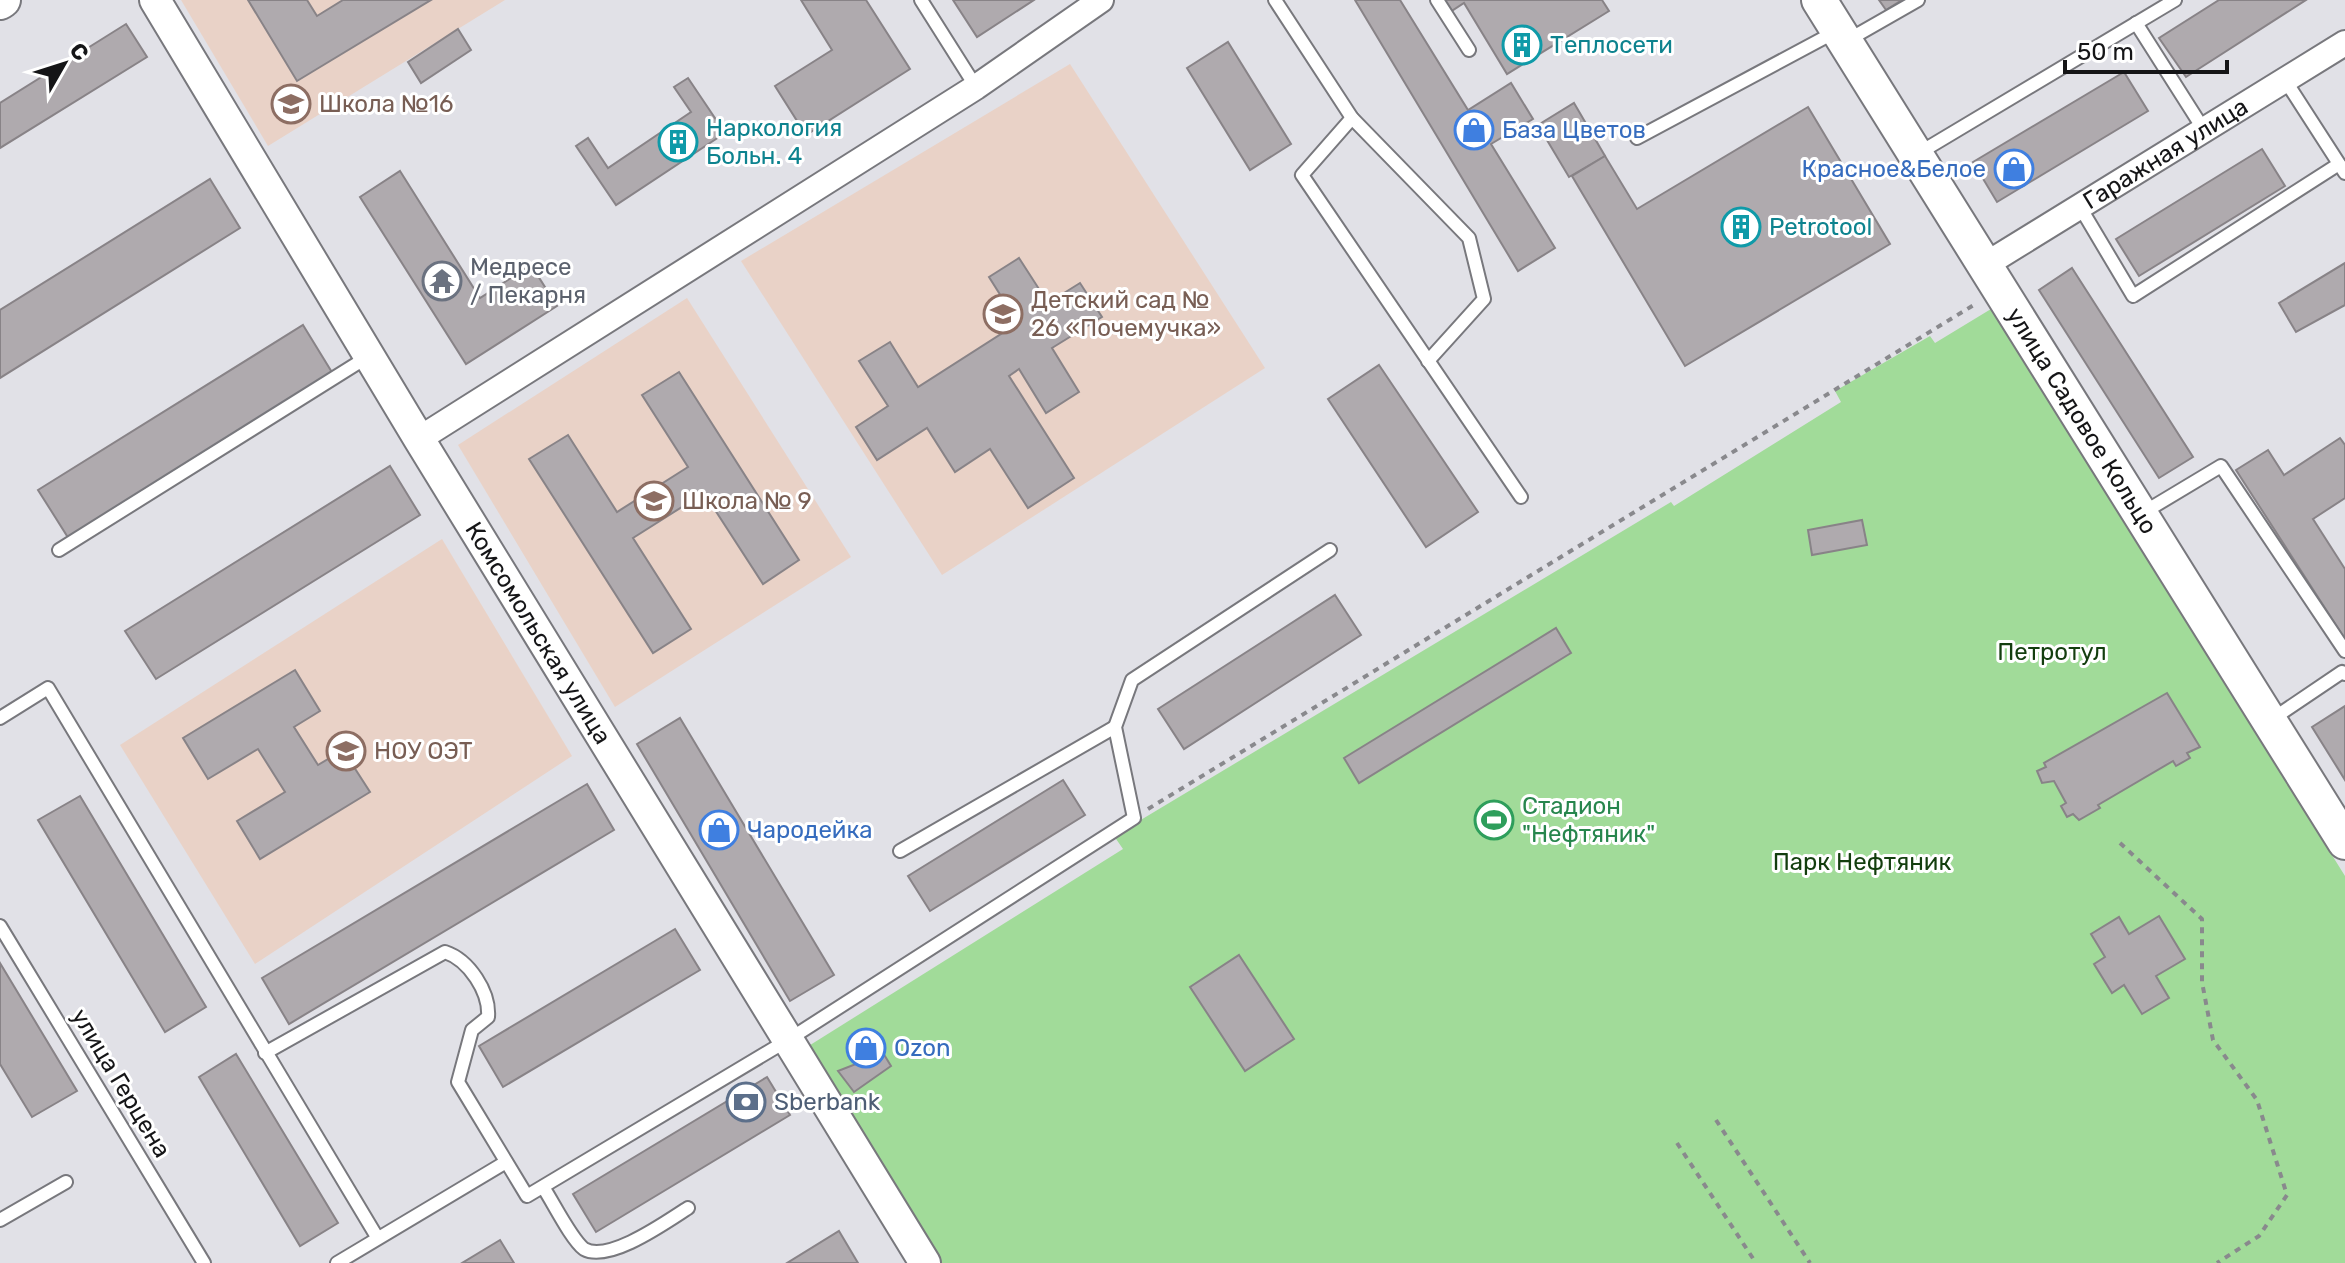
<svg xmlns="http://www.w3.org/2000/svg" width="2345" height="1263" font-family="Rubik,sans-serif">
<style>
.education{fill:#e9d2c7}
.green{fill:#a1db99}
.building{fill:#afaaae;stroke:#888387;stroke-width:2}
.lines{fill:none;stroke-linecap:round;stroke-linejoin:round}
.service-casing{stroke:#78787d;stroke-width:16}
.minor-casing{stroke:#78787d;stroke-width:28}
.tertiary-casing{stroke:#78787d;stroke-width:34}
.secondary-casing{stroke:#78787d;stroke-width:38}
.path{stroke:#89898d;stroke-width:4;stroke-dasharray:6 6;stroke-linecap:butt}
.service{stroke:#fff;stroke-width:12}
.minor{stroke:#fff;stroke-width:24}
.tertiary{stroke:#fff;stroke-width:30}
.secondary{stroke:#fff;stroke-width:34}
.labels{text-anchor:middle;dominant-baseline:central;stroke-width:6;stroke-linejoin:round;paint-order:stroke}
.culture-label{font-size:24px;fill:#0d838f;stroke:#fff;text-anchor:start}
.education-label{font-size:24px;fill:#785e54;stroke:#fff;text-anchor:start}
.shop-label{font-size:24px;fill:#366cbe;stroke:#fff;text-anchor:start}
.street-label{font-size:24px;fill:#151517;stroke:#fff}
.worship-label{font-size:24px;fill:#5b616d;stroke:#fff;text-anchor:start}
.park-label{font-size:24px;fill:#133e0e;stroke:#fff}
.leisure-label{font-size:24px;fill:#27864d;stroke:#fff;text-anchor:start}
.service-label{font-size:24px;fill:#4e5e75;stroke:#fff;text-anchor:start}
</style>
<rect width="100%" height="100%" fill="#e1e1e7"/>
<g class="education">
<polygon points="181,0 505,0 268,146"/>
<polygon points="1070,64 1265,368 942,575 741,261"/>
<polygon points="687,298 851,557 615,707 458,445"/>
<polygon points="442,539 572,756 255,964 120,745"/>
</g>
<polygon class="green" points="1991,309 2345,876 2345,1263 939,1263 807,1047 1123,849 1114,836 1671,502 1674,506 1841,402 1835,391 1930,336 1935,343"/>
<g class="building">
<polygon points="248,0 307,0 317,16 343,0 431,0 297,81"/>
<polygon points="801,0 866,0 910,69 806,135 775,86 832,50"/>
<polygon points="953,0 1034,0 977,37"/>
<polygon points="1355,0 1400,0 1468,110 1511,83 1533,119 1491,144 1555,248 1518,271"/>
<polygon points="1434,0 1602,0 1609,11 1507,74 1464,3 1444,16"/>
<polygon points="1879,0 1902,0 1886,10"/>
<polygon points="2219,0 2306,0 2186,77 2159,38"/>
<polygon points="126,24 147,57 0,148 0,103"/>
<polygon points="458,29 471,50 421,83 408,62"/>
<polygon points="1228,42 1291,144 1250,170 1187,68"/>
<polygon points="2124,72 2148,111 1997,202 1973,162"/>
<polygon points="688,78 725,133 616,205 576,146 588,138 608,168 691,112 674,87"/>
<polygon points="1574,103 1605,156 1569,177 1538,125"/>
<polygon points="1808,107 1890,244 1685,366 1572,176 1605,156 1637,209"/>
<polygon points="2262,149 2285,186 2139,276 2116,239"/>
<polygon points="400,171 480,298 531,265 557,306 466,364 360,197"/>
<polygon points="210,179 240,228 0,378 0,310"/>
<polygon points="1019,258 1048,303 1080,283 1102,317 1052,348 1079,392 1046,413 1019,369 1009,376 1074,478 1028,508 990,449 955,472 927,428 877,460 856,427 888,406 859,361 890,342 918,387 1018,323 989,277"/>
<polygon points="2345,263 2345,305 2296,332 2279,303"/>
<polygon points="2072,268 2193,457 2159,478 2039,290"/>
<polygon points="303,325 333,374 69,539 38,490"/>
<polygon points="1379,365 1478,512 1426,547 1328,399"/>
<polygon points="679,372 799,560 763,584 704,493 633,538 691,629 653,653 529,459 568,435 617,512 688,467 642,395"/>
<polygon points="2340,438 2345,445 2345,498 2313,519 2345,569 2345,639 2236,470 2268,450 2284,475"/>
<polygon points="390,466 420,515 156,679 125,631"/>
<polygon points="1862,520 1867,545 1812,555 1808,530"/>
<polygon points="1335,595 1361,635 1184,749 1158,709"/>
<polygon points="1556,628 1571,653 1359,783 1344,758"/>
<polygon points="295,670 320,711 294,727 318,765 343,750 370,792 260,859 237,821 285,792 258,749 208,779 183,738"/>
<polygon points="2167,693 2200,747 2187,753 2190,758 2176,766 2173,761 2098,805 2100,808 2079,820 2073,814 2067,817 2061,806 2066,803 2054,781 2042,783 2037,771 2046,767 2044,763"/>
<polygon points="2345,706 2345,780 2312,727"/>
<polygon points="680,718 834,975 790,1001 637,744"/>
<polygon points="1063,780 1085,815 930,911 908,876"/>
<polygon points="587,784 614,830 289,1024 262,978"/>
<polygon points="80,796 206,1007 165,1032 38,820"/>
<polygon points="2159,916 2185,959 2156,976 2169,998 2142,1014 2124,985 2112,993 2094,964 2105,957 2091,934 2119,917 2129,934"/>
<polygon points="675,929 700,970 503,1087 479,1046"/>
<polygon points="1239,955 1294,1039 1245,1071 1190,987"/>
<polygon points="0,963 77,1091 32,1117 0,1064"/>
<polygon points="872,1035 891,1066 854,1092 838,1071 856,1064 848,1049"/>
<polygon points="236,1054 338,1223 300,1246 199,1077"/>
<polygon points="767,1077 790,1115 596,1232 573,1194"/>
<polygon points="839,1231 858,1263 787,1263"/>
<polygon points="500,1240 514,1263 462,1263"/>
</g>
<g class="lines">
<defs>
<g id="service">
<polyline points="921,0 976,87"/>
<polyline points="1275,0 1352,118 1469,238 1484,299 1428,361"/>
<polyline points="1437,0 1469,50"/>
<polyline points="2136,23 2204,130"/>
<polyline points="1848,40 1918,0"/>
<polyline points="2285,80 2345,173"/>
<polyline points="1352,118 1302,175 1521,497"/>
<polyline points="1637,138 1835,32"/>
<polyline points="1919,153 2175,0"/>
<polyline points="2080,207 2133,296 2339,164"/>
<polyline points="2141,514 2221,466 2345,651"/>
<polyline points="59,550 369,356"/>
<polyline points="0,718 48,688 377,1237"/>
<polyline points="2271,720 2342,672 2345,674"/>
<polyline points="900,851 1115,727"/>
<polyline points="0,926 204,1263"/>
<path d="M265,1053L445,952C469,960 490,992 488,1017L472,1030L458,1082L527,1196L788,1040L1134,818L1115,727L1132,680L1330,550"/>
<path d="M543,1187C553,1202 571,1239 584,1249C609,1263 666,1222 688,1208"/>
<polyline points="0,1220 66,1182"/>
<polyline points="337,1263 506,1162"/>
</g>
<g id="minor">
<path id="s1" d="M1985,265L2345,43"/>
<polyline points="419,439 976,87 1101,0"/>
</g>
<g id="tertiary">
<path id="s2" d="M155,0L419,439L925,1263"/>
</g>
<g id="secondary">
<path id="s3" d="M1819,0L2345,842"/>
<polyline points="0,2 3,0"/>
</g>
</defs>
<use href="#service" class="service-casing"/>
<use href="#minor" class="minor-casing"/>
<use href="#tertiary" class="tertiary-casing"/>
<use href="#secondary" class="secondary-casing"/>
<g class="path">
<polyline points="1148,809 1977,303"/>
<polyline points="2120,843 2202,919 2202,982 2213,1040 2257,1100 2287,1195 2259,1236 2217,1263"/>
<polyline points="1716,1120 1810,1263"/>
<polyline points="1677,1143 1756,1263"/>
</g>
<use href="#service" class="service"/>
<use href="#minor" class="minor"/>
<use href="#tertiary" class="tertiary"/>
<use href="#secondary" class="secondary"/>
</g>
<defs>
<symbol id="building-ring" viewBox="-11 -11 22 22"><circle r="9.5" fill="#fff" stroke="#0f9aa8" stroke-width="1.5"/><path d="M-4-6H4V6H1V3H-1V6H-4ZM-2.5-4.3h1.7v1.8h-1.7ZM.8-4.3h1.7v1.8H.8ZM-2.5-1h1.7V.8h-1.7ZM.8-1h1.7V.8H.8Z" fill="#0f9aa8"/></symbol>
<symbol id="school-ring" viewBox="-11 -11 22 22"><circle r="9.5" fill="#fff" stroke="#8d6e63" stroke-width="1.5"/><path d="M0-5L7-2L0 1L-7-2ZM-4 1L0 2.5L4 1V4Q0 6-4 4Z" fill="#8d6e63"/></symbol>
<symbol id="shop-ring" viewBox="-11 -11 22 22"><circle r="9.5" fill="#fff" stroke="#3f7fe0" stroke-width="1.5"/><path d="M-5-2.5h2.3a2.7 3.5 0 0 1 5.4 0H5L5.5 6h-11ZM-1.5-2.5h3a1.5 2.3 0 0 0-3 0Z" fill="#3f7fe0"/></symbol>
<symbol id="temple-ring" viewBox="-11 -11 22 22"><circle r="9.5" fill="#fff" stroke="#6b7280" stroke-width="1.5"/><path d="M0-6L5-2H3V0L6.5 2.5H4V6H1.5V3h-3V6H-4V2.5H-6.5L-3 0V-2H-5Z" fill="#6b7280"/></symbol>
<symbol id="university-ring" viewBox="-11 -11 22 22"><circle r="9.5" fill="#fff" stroke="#8d6e63" stroke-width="1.5"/><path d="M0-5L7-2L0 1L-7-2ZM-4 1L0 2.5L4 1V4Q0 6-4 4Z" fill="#8d6e63"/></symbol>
<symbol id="stadium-ring" viewBox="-11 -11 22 22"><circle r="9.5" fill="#fff" stroke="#2e9e5b" stroke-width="1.5"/><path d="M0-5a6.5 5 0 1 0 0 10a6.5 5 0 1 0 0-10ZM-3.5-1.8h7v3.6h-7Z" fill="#2e9e5b"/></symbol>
<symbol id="bank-ring" viewBox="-11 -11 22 22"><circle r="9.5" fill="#fff" stroke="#5c6f8a" stroke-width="1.5"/><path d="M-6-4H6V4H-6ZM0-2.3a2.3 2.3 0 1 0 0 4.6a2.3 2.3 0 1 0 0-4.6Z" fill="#5c6f8a"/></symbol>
</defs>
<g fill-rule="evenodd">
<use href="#building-ring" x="1500" y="23" width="44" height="44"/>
<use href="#school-ring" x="269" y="82" width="44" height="44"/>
<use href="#shop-ring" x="1452" y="108" width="44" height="44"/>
<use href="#building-ring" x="656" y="120" width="44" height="44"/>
<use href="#shop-ring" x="1992" y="147" width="44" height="44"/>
<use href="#building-ring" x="1719" y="205" width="44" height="44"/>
<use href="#temple-ring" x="420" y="259" width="44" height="44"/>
<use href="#school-ring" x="981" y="292" width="44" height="44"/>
<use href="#school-ring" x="632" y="479" width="44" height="44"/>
<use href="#university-ring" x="324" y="729" width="44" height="44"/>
<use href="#stadium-ring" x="1472" y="798" width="44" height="44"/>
<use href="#shop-ring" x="697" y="808" width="44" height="44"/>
<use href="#shop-ring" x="844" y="1026" width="44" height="44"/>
<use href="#bank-ring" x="724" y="1080" width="44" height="44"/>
</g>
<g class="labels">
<g class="culture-label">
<text x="1550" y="45">Теплосети</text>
<text x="706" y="128">Наркология<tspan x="706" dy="28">Больн. 4</tspan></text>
<text x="1769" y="227">Petrotool</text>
</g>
<g class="education-label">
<text x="319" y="104">Школа №16</text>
<text x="1031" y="300">Детский сад №<tspan x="1031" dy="28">26 «Почемучка»</tspan></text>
<text x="682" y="501">Школа № 9</text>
<text x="374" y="751">НОУ ОЭТ</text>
</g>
<g class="shop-label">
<text x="1502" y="130">База Цветов</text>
<text x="1986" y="169" text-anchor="end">Красное&amp;Белое</text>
<text x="747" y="830">Чародейка</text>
<text x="894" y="1048">Ozon</text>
</g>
<g class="street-label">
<text stroke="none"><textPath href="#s1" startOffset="212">Гаражная улица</textPath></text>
<text stroke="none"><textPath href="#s3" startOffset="496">улица Садовое Кольцо</textPath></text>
<text stroke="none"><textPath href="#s2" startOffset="740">Комсомольская улица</textPath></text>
<text transform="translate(121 1083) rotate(59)">улица Герцена</text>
</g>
<g class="worship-label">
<text x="470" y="267">Медресе<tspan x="470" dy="28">/ Пекарня</tspan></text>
</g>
<g class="park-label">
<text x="2052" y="652">Петротул</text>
<text x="1862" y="862">Парк Нефтяник</text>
</g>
<g class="leisure-label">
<text x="1522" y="806">Стадион<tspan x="1522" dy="28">"Нефтяник"</tspan></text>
</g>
<g class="service-label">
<text x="774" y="1102">Sberbank</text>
</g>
</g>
<g transform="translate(64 64) rotate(51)" stroke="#ffffff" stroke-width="6" paint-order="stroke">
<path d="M0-6L14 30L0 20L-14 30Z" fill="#151517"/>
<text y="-12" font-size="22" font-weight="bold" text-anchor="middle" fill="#151517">С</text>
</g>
<path d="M2065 60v12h162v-12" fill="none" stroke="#151517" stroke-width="4"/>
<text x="2077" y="60" font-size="24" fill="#151517" stroke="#ffffff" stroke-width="6" paint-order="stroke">50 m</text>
</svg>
